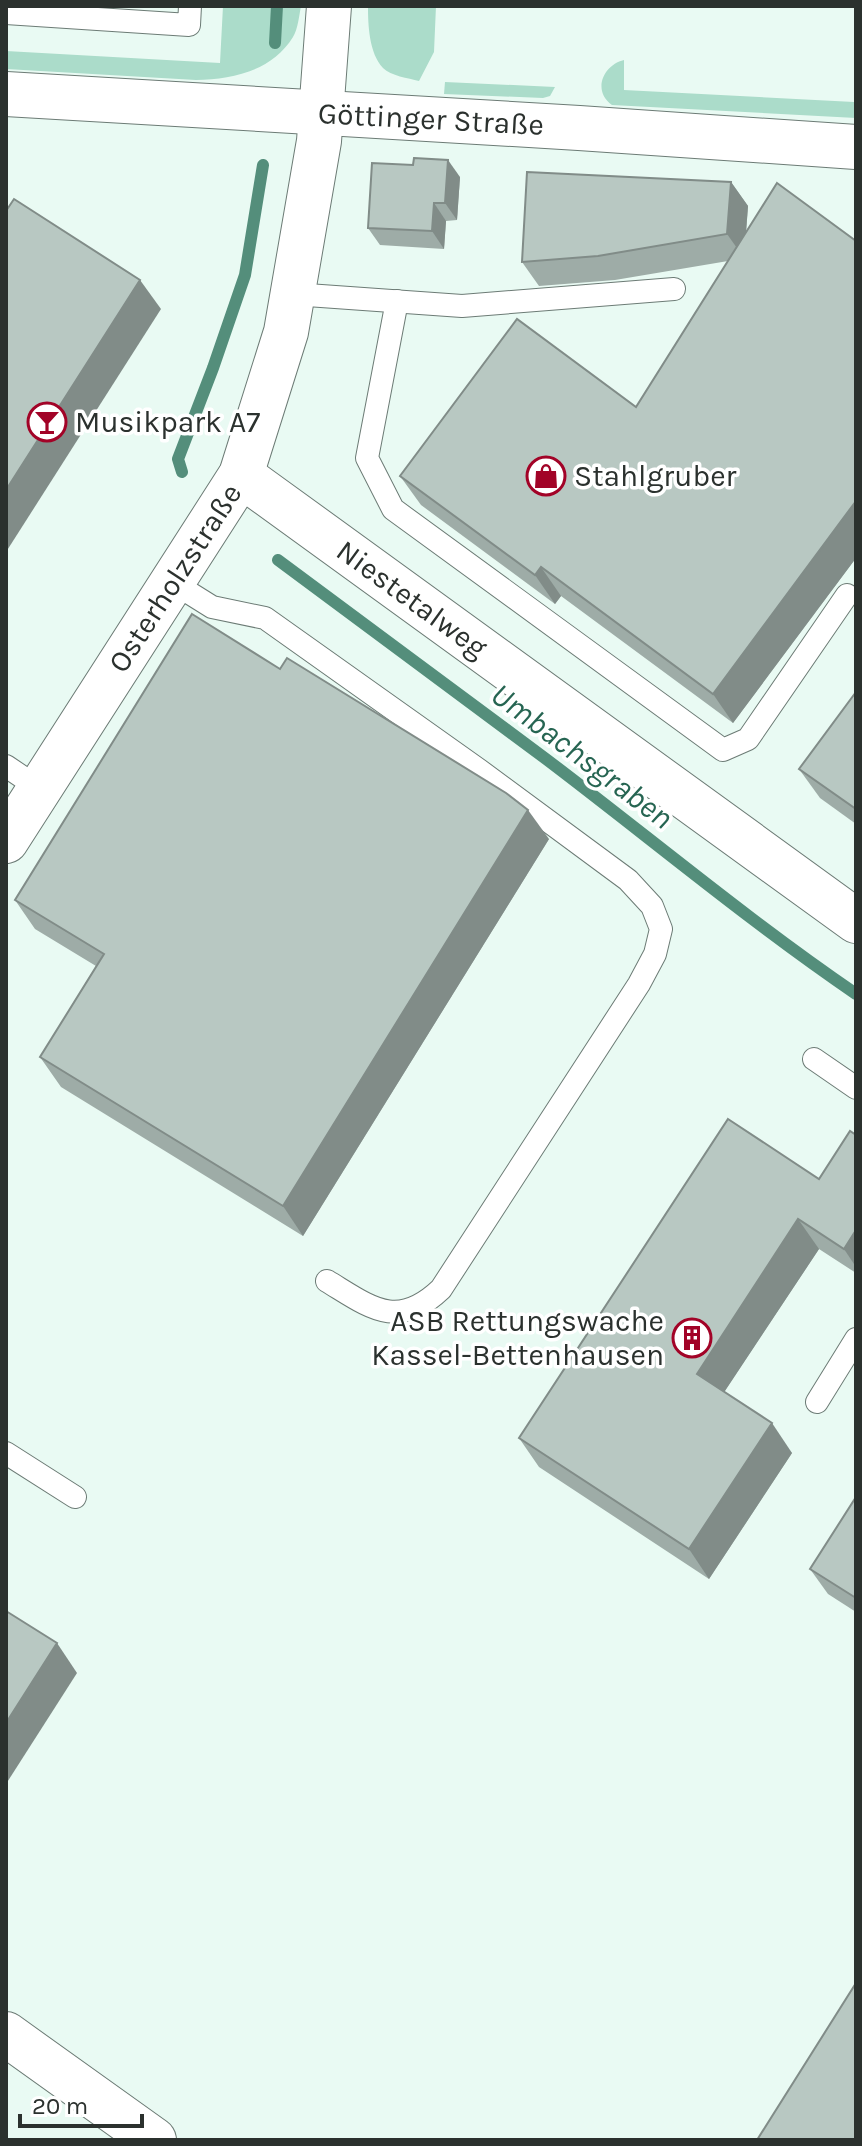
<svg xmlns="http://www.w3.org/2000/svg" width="862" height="2146" font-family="Karla,sans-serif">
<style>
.green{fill:#abdcca}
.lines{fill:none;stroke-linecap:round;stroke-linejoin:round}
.stream{stroke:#548e7b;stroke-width:12}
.lane-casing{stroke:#6c7b75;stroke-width:24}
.street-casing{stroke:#6c7b75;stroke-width:46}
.lane{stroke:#fff;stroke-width:22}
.street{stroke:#fff;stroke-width:44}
.wall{fill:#9eaca7}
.shaded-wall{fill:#818c88}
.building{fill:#b8c8c2;stroke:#818c88;stroke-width:2}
.labels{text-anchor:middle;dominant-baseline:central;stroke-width:7;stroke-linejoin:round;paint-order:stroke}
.street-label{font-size:30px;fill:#2b312e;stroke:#fff}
.poi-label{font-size:30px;fill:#2b312e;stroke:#fff;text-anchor:start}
.water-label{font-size:32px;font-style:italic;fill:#266552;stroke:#fff}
</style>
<rect width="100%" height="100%" fill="#e9faf3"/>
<g class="green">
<path d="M223,6H301C299,16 298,29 293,37C272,71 233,79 196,80L6,69V51L220,63Z"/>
<path d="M368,6H436L434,52L419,81C408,78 391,76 383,68C369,53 368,25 368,6Z"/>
<path d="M624,60V90L854,102L856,118L612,105C592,91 603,65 624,60Z"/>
<polygon points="445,82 555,87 550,96 543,98 444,94"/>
</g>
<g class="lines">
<g class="stream">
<polyline points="275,43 277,6"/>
<polyline points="182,472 178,459 213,368 245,275 263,165"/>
<path d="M278,560C367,627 457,692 546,759C649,837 749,921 856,994"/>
</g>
<defs>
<g id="lane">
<polyline points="6,13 189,25 190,6"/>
<polyline points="293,294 462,306 674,289"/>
<polyline points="397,301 367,458 393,509 723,750 748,739 847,595"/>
<path d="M172,582L212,607L265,618L479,770L628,880L652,906L661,929L655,954L639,984L441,1289C397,1331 370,1307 327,1281"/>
<polyline points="6,766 40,789"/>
<polyline points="814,1059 856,1088"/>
<polyline points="817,1402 856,1339"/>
<polyline points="6,1453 75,1497"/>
</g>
<g id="street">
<polyline points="6,94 579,128 856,147"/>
<polyline points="241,475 856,921"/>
<polyline points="6,841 241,475 286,332 319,141 329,6"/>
<polyline points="6,2034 154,2140"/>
</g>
</defs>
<use href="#lane" class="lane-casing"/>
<use href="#street" class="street-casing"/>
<use href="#lane" class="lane"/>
<use href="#street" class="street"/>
</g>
<g class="wall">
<polygon points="460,177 457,220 446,221 444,249 380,245 368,228"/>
<polygon points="731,182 748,206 746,233 856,241 856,558 733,723 561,596 555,604 421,505 400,476 636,407 728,261 615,280 539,286 522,262"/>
<polygon points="856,692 856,824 820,798 799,769"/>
<polygon points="549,839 303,1236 61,1087 40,1057 96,966 35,929 15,900"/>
<polygon points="856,1135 856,1273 819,1249 724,1392 792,1453 709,1579 539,1467 519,1438 819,1179"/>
<polygon points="856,1497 856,1612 828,1594 810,1569"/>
</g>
<g class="shaded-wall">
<polygon points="448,160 460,177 457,220 445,203"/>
<polygon points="731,182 748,206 744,258 727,234"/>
<polygon points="434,203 446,221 444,249 432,231"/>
<polygon points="140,280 161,309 6,552 6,490"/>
<polygon points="856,501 856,558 733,723 713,694"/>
<polygon points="541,567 561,596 555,604 535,575"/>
<polygon points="528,810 549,839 303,1236 283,1206"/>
<polygon points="798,1219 819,1249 717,1403 697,1374"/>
<polygon points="856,1230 856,1267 844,1249"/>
<polygon points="772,1423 792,1453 709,1579 689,1549"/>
<polygon points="57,1643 77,1673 6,1784 6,1723"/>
</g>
<g class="building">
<polygon points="414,158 448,160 445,203 434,203 432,231 368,228 372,163 413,165"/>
<polygon points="527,172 731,182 727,234 598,256 522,262"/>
<polygon points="777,183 856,241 856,501 713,694 541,567 535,575 400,476 517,319 636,407"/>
<polygon points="14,199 140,280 6,490 6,211"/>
<polygon points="192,614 280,669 287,658 506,793 528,810 283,1206 40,1057 104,954 15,900"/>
<polygon points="856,692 856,809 799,769"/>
<polygon points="728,1119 819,1179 850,1131 856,1135 856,1230 844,1249 798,1219 697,1374 772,1423 689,1549 519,1438"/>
<polygon points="856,1497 856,1598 810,1569"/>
<polygon points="6,1611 57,1643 6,1723"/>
<polygon points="856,1983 856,2140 757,2140"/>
</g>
<defs>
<symbol id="bar-ring" viewBox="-11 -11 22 22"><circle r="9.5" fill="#fff" stroke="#a20327" stroke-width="1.5"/><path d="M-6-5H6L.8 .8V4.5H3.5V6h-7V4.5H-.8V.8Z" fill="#a20327"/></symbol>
<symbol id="shop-ring" viewBox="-11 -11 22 22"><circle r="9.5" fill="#fff" stroke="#a20327" stroke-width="1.5"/><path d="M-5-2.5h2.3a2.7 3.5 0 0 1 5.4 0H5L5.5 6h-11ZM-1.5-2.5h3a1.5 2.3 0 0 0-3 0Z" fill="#a20327"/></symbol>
<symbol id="building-ring" viewBox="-11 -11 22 22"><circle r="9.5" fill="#fff" stroke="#a20327" stroke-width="1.5"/><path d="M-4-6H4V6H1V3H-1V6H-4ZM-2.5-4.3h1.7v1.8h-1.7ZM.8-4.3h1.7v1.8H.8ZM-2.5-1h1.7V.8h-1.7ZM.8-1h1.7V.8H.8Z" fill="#a20327"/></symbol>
</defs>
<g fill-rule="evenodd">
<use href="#bar-ring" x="25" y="400" width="44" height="44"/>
<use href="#shop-ring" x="524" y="454" width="44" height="44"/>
<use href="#building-ring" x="670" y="1316" width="44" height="44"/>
</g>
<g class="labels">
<g class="street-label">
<text transform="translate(431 119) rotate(3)">Göttinger Straße</text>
<text transform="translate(175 578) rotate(-57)">Osterholzstraße</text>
<text transform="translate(412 599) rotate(36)">Niestetalweg</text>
</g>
<g class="poi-label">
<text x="75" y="422">Musikpark A7</text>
<text x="574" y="476">Stahlgruber</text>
<text x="664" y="1321" text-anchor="end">ASB Rettungswache<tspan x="664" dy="34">Kassel-Bettenhausen</tspan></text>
</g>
<g class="water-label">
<text transform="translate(582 756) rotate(37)">Umbachsgraben</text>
</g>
</g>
<rect width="862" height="2146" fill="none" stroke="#2b312e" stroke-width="16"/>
<path d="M20 2114v12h122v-12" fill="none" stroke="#2b312e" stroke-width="4"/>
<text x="32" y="2114" font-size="24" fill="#2b312e" stroke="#ffffff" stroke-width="6" paint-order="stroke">20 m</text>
</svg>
